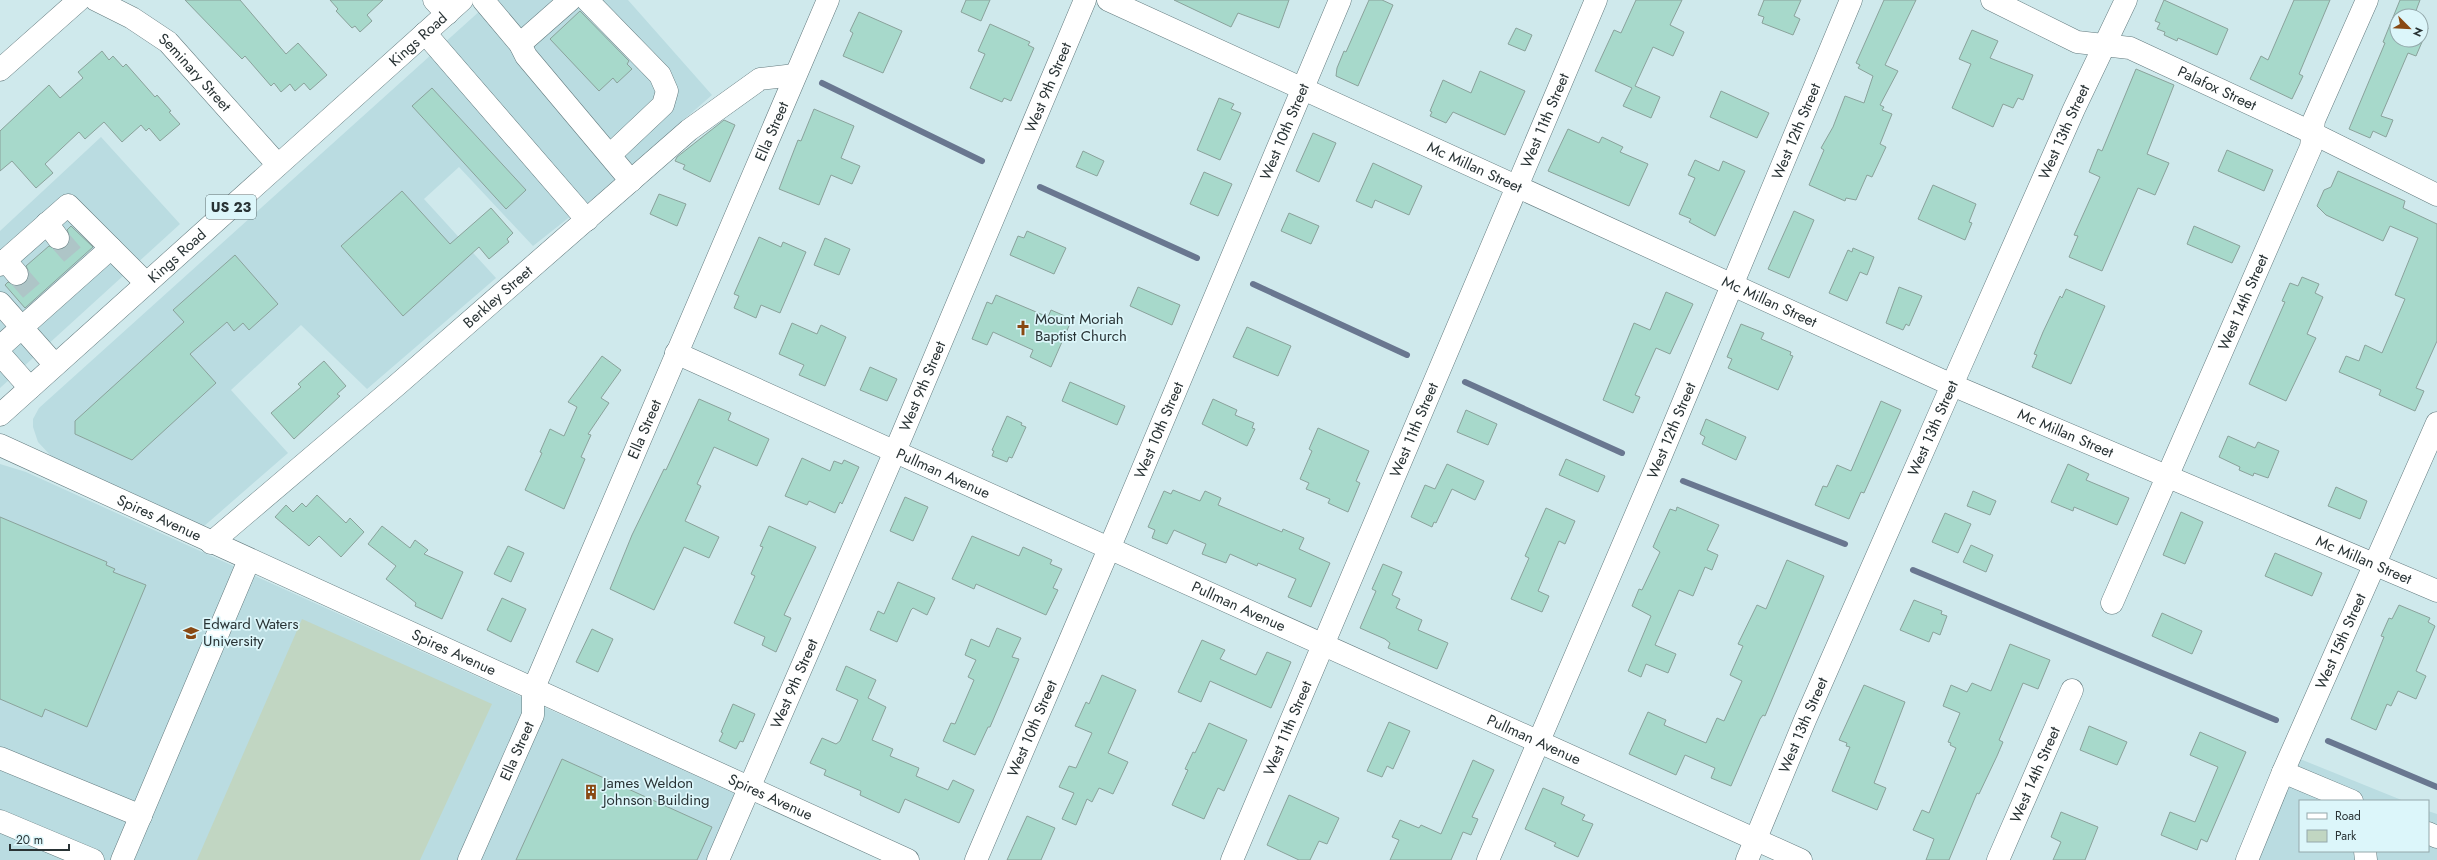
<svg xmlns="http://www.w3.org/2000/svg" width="2437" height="860" font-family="Jost,sans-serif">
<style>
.built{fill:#badce1}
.green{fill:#c1d6c2}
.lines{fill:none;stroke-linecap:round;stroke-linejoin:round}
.stream{stroke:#697790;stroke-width:6}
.building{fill:#a7d9cb;stroke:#8aa29b}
.minor-tunnel{stroke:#aec5c7;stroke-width:22;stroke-dasharray:22 11;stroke-linecap:butt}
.minor-casing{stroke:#637a7e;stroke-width:23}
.major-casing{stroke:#637a7e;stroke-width:23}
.minor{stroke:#fff;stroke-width:22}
.major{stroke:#fff;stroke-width:22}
.labels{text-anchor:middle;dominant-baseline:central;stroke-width:3.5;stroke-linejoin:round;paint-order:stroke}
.shield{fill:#dcf6fa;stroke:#5f6e70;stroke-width:1}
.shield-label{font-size:14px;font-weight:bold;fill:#293335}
.street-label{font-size:15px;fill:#293335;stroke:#dcf6fa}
.poi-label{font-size:15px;fill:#293335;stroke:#dcf6fa;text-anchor:start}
</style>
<rect width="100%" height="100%" fill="#cfe9ec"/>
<g class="built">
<polygon points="492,0 628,0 712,95 600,193 533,246 459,167 424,199 496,278 367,389 301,325 231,390 288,453 203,527 52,457 38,442 33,427 33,419 39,408"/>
<polygon points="101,137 180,224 0,388 0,231"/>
<polygon points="0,464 26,472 738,795 709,860 0,860"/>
<polygon points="2300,759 2404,801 2300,801 2300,851 2428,851 2428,811 2437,814 2437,860 2257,860"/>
</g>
<polygon class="green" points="302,619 492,704 420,860 197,860"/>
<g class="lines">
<g class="stream">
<polyline points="822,83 982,161"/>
<polyline points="1040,187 1197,258"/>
<polyline points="1253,284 1407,355"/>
<polyline points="1465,382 1622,453"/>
<polyline points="1683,481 1845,544"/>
<polyline points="1913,570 2276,720"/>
<polyline points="2328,741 2437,787"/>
</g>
</g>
<g class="building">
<polygon points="185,0 240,0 286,54 298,43 327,75 310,90 304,83 295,91 290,84 281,92 274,83 271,86 245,56 242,59"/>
<polygon points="330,0 383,0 367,15 372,21 360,32 355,26 352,28 336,11 338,9"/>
<polygon points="966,0 990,0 981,21 961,12"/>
<polygon points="1174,0 1289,0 1279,28 1238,13 1231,27"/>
<polygon points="1369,0 1382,0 1393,5 1358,86 1336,76 1337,68 1344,51 1346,52"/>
<polygon points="1636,0 1682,0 1670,25 1684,32 1673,56 1653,47 1635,86 1660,97 1651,118 1623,106 1632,88 1595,71 1614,30 1621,33"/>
<polygon points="1764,0 1801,0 1794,16 1800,19 1793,35 1762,23 1764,17 1758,15"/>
<polygon points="1884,0 1916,0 1885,65 1898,71 1880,105 1884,107 1882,110 1892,114 1880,144 1886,147 1872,177 1867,175 1856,200 1846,198 1845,201 1809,185 1824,150 1821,148 1833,127 1845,96 1864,103 1873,76 1858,68 1860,65 1856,63"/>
<polygon points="2164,0 2228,29 2217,55 2178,38 2177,41 2164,35 2165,32 2157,29 2160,23 2155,21"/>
<polygon points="2294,0 2330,0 2299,74 2303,76 2292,99 2250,79 2261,56 2268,60"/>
<polygon points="2400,0 2420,0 2414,16 2397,16 2397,40 2421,40 2421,25 2428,28 2416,56 2408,53 2381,116 2393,120 2386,137 2373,131 2370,138 2349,129 2385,43 2383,42"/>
<polygon points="580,11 629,61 627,64 632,69 617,83 613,78 599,91 550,39"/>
<polygon points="859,12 902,31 883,73 843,56 853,33 850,31"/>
<polygon points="990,24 1030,42 1028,45 1034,48 1011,101 1004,98 1002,102 970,88 985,54 978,51"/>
<polygon points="1516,28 1532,35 1525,51 1508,44"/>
<polygon points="1972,30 1998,41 1990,58 2033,75 2023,100 2018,98 2013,108 2003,104 1993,127 1952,108 1971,64 1959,59"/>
<polygon points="102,51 109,60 113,56 123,67 126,64 155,97 157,95 171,111 169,112 180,124 160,141 149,128 146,131 141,125 122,142 104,122 85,139 79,132 45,164 53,173 36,188 12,161 0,171 0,131 49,85 60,98 83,78 78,72"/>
<polygon points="2136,69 2174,85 2147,154 2169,163 2155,195 2138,188 2102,271 2069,257 2078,236 2074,235 2100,177 2089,172 2098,149 2102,151"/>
<polygon points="1480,71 1525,91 1505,135 1453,112 1446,123 1430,116 1432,112 1430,111 1443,80 1471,93"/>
<polygon points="432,88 526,190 506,209 412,106"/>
<polygon points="1721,91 1769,113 1757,138 1710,117"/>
<polygon points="1219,98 1234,104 1231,109 1241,113 1220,160 1197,150"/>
<polygon points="814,109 854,126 841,158 860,166 852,184 831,175 819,205 779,189 798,140 801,141"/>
<polygon points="724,120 735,125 710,182 683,169 685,165 675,161 677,157"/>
<polygon points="1568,129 1599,143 1602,137 1623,147 1620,152 1648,164 1629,206 1548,171"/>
<polygon points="1313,133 1336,143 1319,182 1296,171"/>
<polygon points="2227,150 2273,170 2264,191 2218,171"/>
<polygon points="1083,151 1104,161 1097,176 1076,167"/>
<polygon points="1695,160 1719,171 1723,161 1745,171 1715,236 1689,222 1691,219 1679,214 1695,178 1688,175"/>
<polygon points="1373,163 1422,186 1409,215 1375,200 1372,208 1356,201"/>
<polygon points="2338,171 2405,201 2403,208 2437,224 2437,341 2416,388 2424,391 2415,411 2379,395 2381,390 2339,372 2346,356 2359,361 2365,345 2382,353 2405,299 2395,295 2418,238 2390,226 2383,241 2326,215 2317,206 2324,190 2331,187"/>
<polygon points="1204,172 1232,184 1218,216 1190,204"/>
<polygon points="1933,185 1976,204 1969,222 1972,223 1965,240 1918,219"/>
<polygon points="402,191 450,244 491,208 513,233 507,239 509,242 489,259 479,247 403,316 341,246"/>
<polygon points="659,194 686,204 677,226 650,214"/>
<polygon points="1794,211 1814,220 1789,278 1768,269"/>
<polygon points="1289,213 1319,226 1311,244 1281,231"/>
<polygon points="71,226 93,247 25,308 5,285 8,282 19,286 25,283 29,272 26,266 49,246 59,250 66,248 70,237 67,230"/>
<polygon points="2194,226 2240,246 2232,263 2187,244"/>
<polygon points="1027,231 1066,248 1054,274 1010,255 1018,236 1024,238"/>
<polygon points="759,237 781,247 783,242 806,252 780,313 761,305 756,318 734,308 739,296 734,294"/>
<polygon points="825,238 850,249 839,275 814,265"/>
<polygon points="1853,248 1874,257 1867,275 1860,272 1847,301 1829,293 1848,250 1852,252"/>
<polygon points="235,255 278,304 249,330 243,323 234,331 227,322 190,354 216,383 132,460 75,434 75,421 184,322 173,310"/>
<polygon points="2302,277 2319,284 2315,293 2323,297 2307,334 2316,338 2286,401 2249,384 2285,302 2282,301 2290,283 2298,286"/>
<polygon points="1138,287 1180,305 1172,325 1130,306"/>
<polygon points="1899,287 1922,296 1909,326 1906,324 1903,330 1886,323"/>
<polygon points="2066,289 2105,306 2071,384 2032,367 2037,355 2034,354 2043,332 2060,296 2062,298"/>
<polygon points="1666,292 1693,304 1670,354 1656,348 1635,395 1640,397 1633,413 1603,400 1634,323 1650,330"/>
<polygon points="996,295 1048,317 1051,310 1072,319 1051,367 1030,357 1033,350 993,332 987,345 972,339 987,302 992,304"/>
<polygon points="792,323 817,334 821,325 846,337 825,386 799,375 804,365 779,354"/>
<polygon points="1741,324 1764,333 1761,339 1791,352 1790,355 1793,356 1778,390 1728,368 1732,359 1727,357"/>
<polygon points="1247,327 1291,346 1278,376 1233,357"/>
<polygon points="602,356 621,370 601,398 609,403 588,434 591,435 581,457 585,459 564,509 525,490 542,453 540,452 550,429 564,436 577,407 568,402"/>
<polygon points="324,361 346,386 337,394 340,396 294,439 271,413 301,387 298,384"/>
<polygon points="870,367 897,379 887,401 860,390"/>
<polygon points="1070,382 1125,406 1117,425 1062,401"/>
<polygon points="699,399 731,413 728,420 769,439 757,466 714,447 697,484 701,486 685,521 719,537 709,558 684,547 654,610 610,589 632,535 664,469 666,470"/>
<polygon points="1213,399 1237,410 1235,415 1254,423 1252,428 1255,429 1247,446 1202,424"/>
<polygon points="1881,401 1901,410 1864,493 1861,492 1849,519 1815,505 1823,486 1827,487 1837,465 1851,471"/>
<polygon points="1466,410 1497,424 1488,445 1457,432"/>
<polygon points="1007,416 1022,423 1021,425 1026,427 1012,458 1009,457 1007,462 992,456 994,451 992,450"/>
<polygon points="1706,419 1746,437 1736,460 1702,444 1705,437 1700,434"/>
<polygon points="1318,428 1369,451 1356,481 1360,483 1348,512 1328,503 1330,499 1306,489 1309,483 1300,479 1312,451 1309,449"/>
<polygon points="2228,436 2255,448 2258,442 2279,451 2268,478 2254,473 2253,476 2239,470 2240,467 2219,457"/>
<polygon points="802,458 830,471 834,461 842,464 844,460 859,467 842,504 840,502 835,513 809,501 807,505 785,496"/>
<polygon points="1566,459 1605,476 1598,492 1559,475"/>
<polygon points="1447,464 1484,481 1475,500 1452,489 1436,523 1434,522 1432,527 1411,517 1425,485 1435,489"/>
<polygon points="2068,464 2089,474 2086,480 2129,498 2117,525 2074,507 2073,511 2051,502"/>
<polygon points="2336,487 2367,501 2360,519 2328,506"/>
<polygon points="1173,490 1200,501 1205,491 1221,498 1218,505 1282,532 1283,529 1304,538 1299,549 1330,563 1311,607 1288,597 1296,579 1258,563 1257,566 1230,554 1226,563 1202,554 1206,544 1174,530 1167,544 1152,538 1155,530 1148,527 1164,491 1171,494"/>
<polygon points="1973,491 1996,501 1990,515 1967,506"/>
<polygon points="317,495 346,523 350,518 364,532 341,557 319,536 309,546 275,517 286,505 293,512 302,503 306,507"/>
<polygon points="905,497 928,507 913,541 890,531"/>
<polygon points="1677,507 1719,525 1707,550 1718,555 1712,570 1705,567 1693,596 1679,590 1655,645 1676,654 1668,673 1646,664 1641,677 1628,671 1651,616 1632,606 1639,589 1642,590 1660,552 1653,547 1659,533 1670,509 1676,511"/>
<polygon points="1546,508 1575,521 1565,544 1559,541 1538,591 1549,596 1542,612 1511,599 1529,558 1525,556"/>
<polygon points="2181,512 2203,522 2185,564 2163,555"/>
<polygon points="1945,513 1971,524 1958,553 1932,542"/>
<polygon points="0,517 107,562 106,565 115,569 113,572 146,585 87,727 45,709 42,717 0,699"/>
<polygon points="382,526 410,548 415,540 428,550 424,554 463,572 442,619 415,606 416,603 386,579 396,566 368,544"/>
<polygon points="769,526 816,547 784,615 791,618 776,652 762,645 765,637 734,623 755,576 751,574 763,547 760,546"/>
<polygon points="972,536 1019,556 1023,547 1052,560 1050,564 1062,569 1053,588 1058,590 1046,615 976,584 974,589 952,579"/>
<polygon points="1971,545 1993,555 1986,572 1963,562"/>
<polygon points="508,546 524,553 511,582 494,574"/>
<polygon points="2275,553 2322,573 2312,596 2265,576"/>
<polygon points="1787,560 1824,576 1765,716 1763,715 1760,719 1731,786 1711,778 1715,768 1685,755 1676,775 1629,754 1648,712 1666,720 1664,725 1706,743 1717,718 1724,721 1742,681 1730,675 1743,646 1738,644 1757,605 1766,609"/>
<polygon points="1383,564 1402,572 1392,595 1400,599 1396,608 1422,620 1418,630 1448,643 1437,669 1388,648 1390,643 1385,639 1360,628 1376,591 1372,589"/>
<polygon points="898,582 935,598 927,615 913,608 911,610 897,642 870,630 878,611 884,614"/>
<polygon points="502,598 526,609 511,642 487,630"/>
<polygon points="1914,600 1942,611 1941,614 1947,616 1940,635 1933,632 1929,642 1900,630"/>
<polygon points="2399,605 2430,618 2428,622 2435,626 2416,671 2426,676 2416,699 2398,691 2391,706 2387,704 2376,730 2351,719 2384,637 2381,636 2389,618 2392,619"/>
<polygon points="2162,613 2202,631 2192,654 2152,636"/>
<polygon points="997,628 1021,638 1012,657 1019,659 990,727 988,727 975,755 943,741 951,723 955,724 974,680 968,677 976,660 965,655 971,639 989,647"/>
<polygon points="592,629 613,639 598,672 576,662"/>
<polygon points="1202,640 1225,650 1220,659 1256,675 1267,652 1291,662 1271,708 1210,681 1201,702 1178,692"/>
<polygon points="2010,644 2050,660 2038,689 2023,683 1999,740 2003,742 1997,756 1979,794 1977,793 1949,860 1926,860 1934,839 1913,830 1922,810 1929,813 1956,748 1950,745 1951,743 1948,742 1960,713 1943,706 1951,685 1967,692 1972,683 1991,691"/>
<polygon points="846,666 876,680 868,698 886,707 872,740 893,749 890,756 919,768 916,776 948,790 953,780 974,790 959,823 905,799 899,813 860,795 861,791 824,775 826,770 810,763 822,738 836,744 840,741 858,700 836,690"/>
<polygon points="1102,675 1136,690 1108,753 1128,762 1113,794 1099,788 1092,802 1087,799 1076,825 1062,819 1074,793 1059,787 1069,766 1076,768 1092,733 1075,726 1086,702 1089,704"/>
<polygon points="1864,685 1905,702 1874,783 1886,788 1877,810 1832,791 1850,747 1846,746 1847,743 1839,740"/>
<polygon points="733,704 755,714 743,742 740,741 736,749 719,741 723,733 721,732"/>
<polygon points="1389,722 1410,731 1393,769 1387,766 1382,777 1367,771"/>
<polygon points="1209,723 1247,740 1224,791 1218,788 1204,819 1172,805 1188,770 1185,769 1193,752 1195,753"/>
<polygon points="2089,726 2127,742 2117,765 2080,750"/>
<polygon points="2200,732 2246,752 2207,842 2201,839 2197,850 2161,835 2170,812 2195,822 2218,767 2190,755"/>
<polygon points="562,759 712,827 697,860 516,860"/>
<polygon points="1473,760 1494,770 1472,817 1478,819 1471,835 1463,832 1451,860 1390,860 1399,840 1392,837 1400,820 1419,828 1421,825 1441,834"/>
<polygon points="1543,788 1564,797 1561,804 1585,815 1582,820 1593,824 1578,857 1554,846 1556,843 1525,829"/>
<polygon points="1289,795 1339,818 1327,844 1319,841 1310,860 1299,860 1267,845"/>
<polygon points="2061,812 2098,827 2085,860 2053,860 2061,842 2051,837"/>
<polygon points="1027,816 1055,828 1041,860 1007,860"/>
</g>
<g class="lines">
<g class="minor-tunnel">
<polyline points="58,238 78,261"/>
<polyline points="17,274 37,297"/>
</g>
<defs>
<g id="minor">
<path id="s1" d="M96,0L132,18L168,42L278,165"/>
<polyline points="434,0 447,14"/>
<polyline points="483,0 520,44 526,56 631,181"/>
<polyline points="587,0 660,75 667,91 663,105 610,155"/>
<path id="s2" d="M1108,0L1952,385L2437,591"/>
<path id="s3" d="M1992,0L2077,42L2130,48L2300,127L2437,195"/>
<polyline points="425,33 587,220"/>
<polyline points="520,44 570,0"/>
<polyline points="0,70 79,0"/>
<polyline points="47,223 58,238"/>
<polyline points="5,260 17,274"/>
<polyline points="0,265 68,205 146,283"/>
<polyline points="0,303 55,365"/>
<polyline points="0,347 111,248"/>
<path id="s4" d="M676,353L1801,860"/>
<polyline points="0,354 30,388"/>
<path id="s5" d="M211,543L397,385L689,130L760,79L795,75"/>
<path id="s6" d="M2112,603L2311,147L2314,120L2367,0"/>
<polyline points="0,758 141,816"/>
<polyline points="2283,772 2352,801"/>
<polyline points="0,821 93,860"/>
<polyline points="2428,833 2437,837"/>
<polyline points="2365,851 2366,860"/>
<polyline points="122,860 249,560"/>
<path id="s7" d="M469,860L533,715V690L828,0"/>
<path id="s8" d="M718,860L902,435L1085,0"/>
<path id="s9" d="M976,860L1117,530L1340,0"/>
<path id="s10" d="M1232,860L1596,0"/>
<path id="s11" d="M1488,860L1655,470L1851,0"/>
<path id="s12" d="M1747,860L1805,720L1952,385L2074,109L2126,0"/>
<path id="s13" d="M1998,860L2072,690"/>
<path id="s14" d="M2247,860L2283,772L2437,423"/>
</g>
<g id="major">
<path id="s15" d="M0,415L462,0"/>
<path id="s16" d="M0,445L908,860"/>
</g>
</defs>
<use href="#minor" class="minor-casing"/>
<use href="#major" class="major-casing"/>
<use href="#minor" class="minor"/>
<use href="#major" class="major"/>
</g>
<defs>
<symbol id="church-bare" viewBox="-9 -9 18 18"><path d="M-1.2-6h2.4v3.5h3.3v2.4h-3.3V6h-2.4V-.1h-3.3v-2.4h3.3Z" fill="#894913" stroke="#dcf6fa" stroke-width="2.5" paint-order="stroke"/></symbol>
<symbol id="university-bare" viewBox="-9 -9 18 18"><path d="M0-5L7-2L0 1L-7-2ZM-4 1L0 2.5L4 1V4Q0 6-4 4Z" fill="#894913" stroke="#dcf6fa" stroke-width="2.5" paint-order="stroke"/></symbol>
<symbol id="building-bare" viewBox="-9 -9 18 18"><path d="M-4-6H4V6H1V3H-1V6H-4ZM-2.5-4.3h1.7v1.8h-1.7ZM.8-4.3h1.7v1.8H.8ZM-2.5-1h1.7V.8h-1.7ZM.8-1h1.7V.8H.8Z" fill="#894913" stroke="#dcf6fa" stroke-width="2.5" paint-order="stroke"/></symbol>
</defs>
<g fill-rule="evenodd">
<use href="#church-bare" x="1012" y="317" width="22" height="22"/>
<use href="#university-bare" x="180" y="622" width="22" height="22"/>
<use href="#building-bare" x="580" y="781" width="22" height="22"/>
</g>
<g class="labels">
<rect class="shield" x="206" y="195" width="50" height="24" rx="3"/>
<g class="shield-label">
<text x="231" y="207">US 23</text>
</g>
<g class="street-label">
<text stroke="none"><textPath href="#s15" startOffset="562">Kings Road</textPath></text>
<text stroke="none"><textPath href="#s1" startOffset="124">Seminary Street</textPath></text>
<text stroke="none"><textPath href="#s8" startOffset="840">West 9th Street</textPath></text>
<text stroke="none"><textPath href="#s3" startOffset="244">Palafox Street</textPath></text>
<text stroke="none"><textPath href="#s10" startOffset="803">West 11th Street</textPath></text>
<text stroke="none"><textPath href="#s7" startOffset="791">Ella Street</textPath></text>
<text stroke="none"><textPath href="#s9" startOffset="791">West 10th Street</textPath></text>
<text stroke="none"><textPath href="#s11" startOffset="791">West 12th Street</textPath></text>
<text stroke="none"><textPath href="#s12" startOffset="794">West 13th Street</textPath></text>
<text stroke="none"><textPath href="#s2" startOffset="403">Mc Millan Street</textPath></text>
<text stroke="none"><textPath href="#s15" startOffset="238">Kings Road</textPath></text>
<text stroke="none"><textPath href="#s5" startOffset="378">Berkley Street</textPath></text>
<text stroke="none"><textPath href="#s2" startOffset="727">Mc Millan Street</textPath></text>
<text stroke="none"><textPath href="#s6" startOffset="328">West 14th Street</textPath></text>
<text stroke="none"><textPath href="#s8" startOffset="516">West 9th Street</textPath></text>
<text stroke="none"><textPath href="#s7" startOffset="467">Ella Street</textPath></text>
<text stroke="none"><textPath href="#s12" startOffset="470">West 13th Street</textPath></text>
<text stroke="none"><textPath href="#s10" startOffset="467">West 11th Street</textPath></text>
<text stroke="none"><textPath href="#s9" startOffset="467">West 10th Street</textPath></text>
<text stroke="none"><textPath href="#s11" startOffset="467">West 12th Street</textPath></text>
<text stroke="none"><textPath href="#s2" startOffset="1051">Mc Millan Street</textPath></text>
<text stroke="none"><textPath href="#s4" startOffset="293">Pullman Avenue</textPath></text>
<text stroke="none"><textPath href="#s16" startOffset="175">Spires Avenue</textPath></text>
<text stroke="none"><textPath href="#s2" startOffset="1375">Mc Millan Street</textPath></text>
<text stroke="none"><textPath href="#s4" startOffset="617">Pullman Avenue</textPath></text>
<text stroke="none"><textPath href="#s14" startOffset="238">West 15th Street</textPath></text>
<text stroke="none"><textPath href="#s16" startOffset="499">Spires Avenue</textPath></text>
<text stroke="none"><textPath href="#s8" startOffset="192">West 9th Street</textPath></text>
<text stroke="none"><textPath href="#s12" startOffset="146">West 13th Street</textPath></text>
<text stroke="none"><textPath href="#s10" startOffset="143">West 11th Street</textPath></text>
<text stroke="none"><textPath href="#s9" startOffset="143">West 10th Street</textPath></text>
<text stroke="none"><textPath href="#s4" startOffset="941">Pullman Avenue</textPath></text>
<text stroke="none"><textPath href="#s7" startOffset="119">Ella Street</textPath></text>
<text stroke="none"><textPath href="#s13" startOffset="93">West 14th Street</textPath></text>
<text stroke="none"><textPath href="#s16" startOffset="847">Spires Avenue</textPath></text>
</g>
<g class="poi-label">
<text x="1035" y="319">Mount Moriah<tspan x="1035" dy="17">Baptist Church</tspan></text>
<text x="203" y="624">Edward Waters<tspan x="203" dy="17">University</tspan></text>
<text x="603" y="783">James Weldon<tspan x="603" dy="17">Johnson Building</tspan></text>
</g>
</g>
<rect x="2299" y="800" width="130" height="52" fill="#dcf6fa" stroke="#94a8ab"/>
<rect x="2307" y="813" width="20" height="6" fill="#ffffff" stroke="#94a8ab"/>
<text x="2335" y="820" font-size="12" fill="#293335">Road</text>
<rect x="2307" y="830" width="20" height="12" fill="#c1d6c2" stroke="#94a8ab"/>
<text x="2335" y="840" font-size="12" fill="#293335">Park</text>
<g transform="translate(2409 28) rotate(114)"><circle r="19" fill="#dcf6fa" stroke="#94a8ab"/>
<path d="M0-3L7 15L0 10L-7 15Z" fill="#894913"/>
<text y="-6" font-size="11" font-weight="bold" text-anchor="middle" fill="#293335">N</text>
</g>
<path d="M10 844v6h59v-6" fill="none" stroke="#293335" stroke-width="2"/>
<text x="16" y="844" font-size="12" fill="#293335" stroke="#dcf6fa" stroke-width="3" paint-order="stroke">20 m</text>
</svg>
